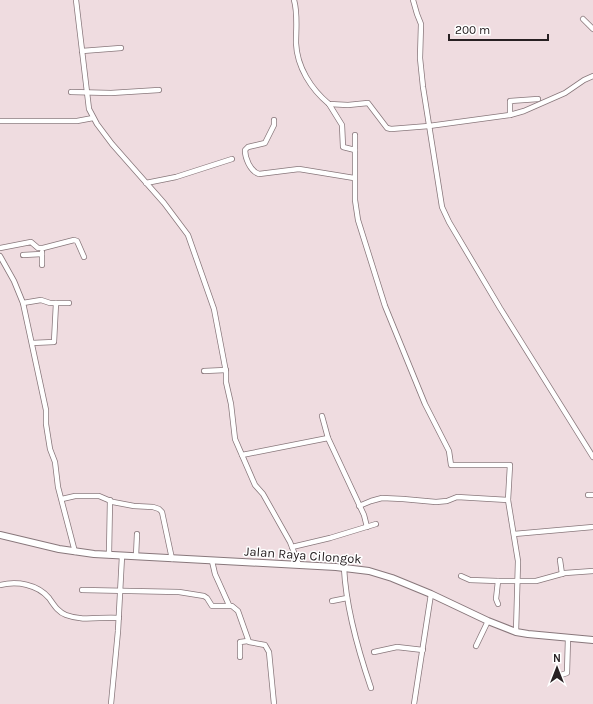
<svg xmlns="http://www.w3.org/2000/svg" width="593" height="704" font-family="Karla,sans-serif">
<style>
.lines{fill:none;stroke-linecap:round;stroke-linejoin:round}
.minor-casing{stroke:#88777b;stroke-width:6}
.highway-casing{stroke:#88777b;stroke-width:8}
.minor{stroke:#fff;stroke-width:4.5}
.highway{stroke:#fff;stroke-width:6}
.labels{text-anchor:middle;dominant-baseline:central;stroke-width:3;stroke-linejoin:round;paint-order:stroke}
.street-label{font-size:13px;fill:#272022;stroke:#fff}
</style>
<rect width="100%" height="100%" fill="#efdce0"/>
<g class="lines">
<defs>
<g id="minor">
<polyline points="76,0 89,109 97,124 112,144 164,203 188,235 214,309 226,372 226,382 231,404 235,439 255,485 263,494 290,542 299,565"/>
<path d="M294,0C298,14 296,29 296,43C297,67 311,89 329,104L348,105L368,103L387,128L391,129L429,126L510,115L524,111L565,93L584,80L593,76"/>
<polyline points="413,0 417,14 421,24 420,58 423,87 442,207 449,222 500,308 593,457"/>
<polyline points="583,19 593,29"/>
<polyline points="82,51 121,48"/>
<polyline points="71,92 111,93 159,90"/>
<polyline points="329,104 342,125 343,147 355,150"/>
<polyline points="510,115 510,101 538,99"/>
<path d="M274,120V125L265,143L248,147L245,150C245,158 250,171 259,174L299,169L354,178"/>
<polyline points="0,121 77,121 93,118"/>
<polyline points="355,135 355,200 358,220 385,306 425,404 449,451 451,465 510,465 508,500 518,561 516,632"/>
<polyline points="146,183 176,177 232,159"/>
<polyline points="0,248 31,242 38,248 43,248 74,240 77,241 84,257"/>
<polyline points="42,252 42,265"/>
<polyline points="23,255 42,254"/>
<polyline points="0,256 14,281 23,303 46,410 46,424 50,449 55,462 58,487 75,552"/>
<polyline points="23,303 41,300 50,303 69,303"/>
<polyline points="32,343 54,342 56,303"/>
<polyline points="204,371 226,370"/>
<polyline points="322,416 328,438 364,515 367,527"/>
<polyline points="242,455 328,438"/>
<polyline points="588,495 593,495"/>
<polyline points="62,499 75,496 99,496 113,502 134,506 153,507 159,509 162,512 172,559"/>
<polyline points="359,506 371,501 382,498 403,499 436,502 447,501 457,497 508,500"/>
<polyline points="514,534 593,527"/>
<polyline points="292,547 330,538 376,524"/>
<polyline points="109,555 110,500"/>
<polyline points="136,556 137,534"/>
<polyline points="560,560 562,574"/>
<polyline points="212,561 215,574 229,605"/>
<path d="M344,568C346,608 358,650 371,688"/>
<polyline points="461,576 470,580 498,581"/>
<path d="M0,585C17,581 37,584 49,598C54,605 58,612 66,615C84,622 102,616 119,618"/>
<polyline points="82,590 179,592 204,596 207,598 212,606 232,606 238,611 249,642 265,645 269,652 274,704"/>
<polyline points="332,601 347,598"/>
<polyline points="498,604 496,599 498,581 536,581 565,573 593,571"/>
<polyline points="476,646 488,621"/>
<polyline points="374,652 397,647 423,650"/>
<polyline points="240,657 240,642 248,641"/>
<polyline points="561,675 567,673 568,638"/>
<polyline points="111,704 118,631 122,556"/>
<polyline points="414,704 431,594"/>
</g>
<polyline id="highway" points="0,535 59,549 94,554 336,567 369,571 392,578 431,594 488,621 516,632 528,634 593,640"/>
</defs>
<use href="#minor" class="minor-casing"/>
<use href="#highway" class="highway-casing"/>
<use href="#minor" class="minor"/>
<use href="#highway" class="highway"/>
</g>
<g class="labels">
<g class="street-label">
<text transform="translate(303 555) rotate(4)">Jalan Raya Cilongok</text>
</g>
</g>
<g transform="translate(557 668)" stroke="#ffffff" stroke-width="3" paint-order="stroke">
<path d="M0-3L7 15L0 10L-7 15Z" fill="#272022"/>
<text y="-6" font-size="11" font-weight="bold" text-anchor="middle" fill="#272022">N</text>
</g>
<path d="M449 34v6h99v-6" fill="none" stroke="#272022" stroke-width="2"/>
<text x="455" y="34" font-size="12" fill="#272022" stroke="#ffffff" stroke-width="3" paint-order="stroke">200 m</text>
</svg>
